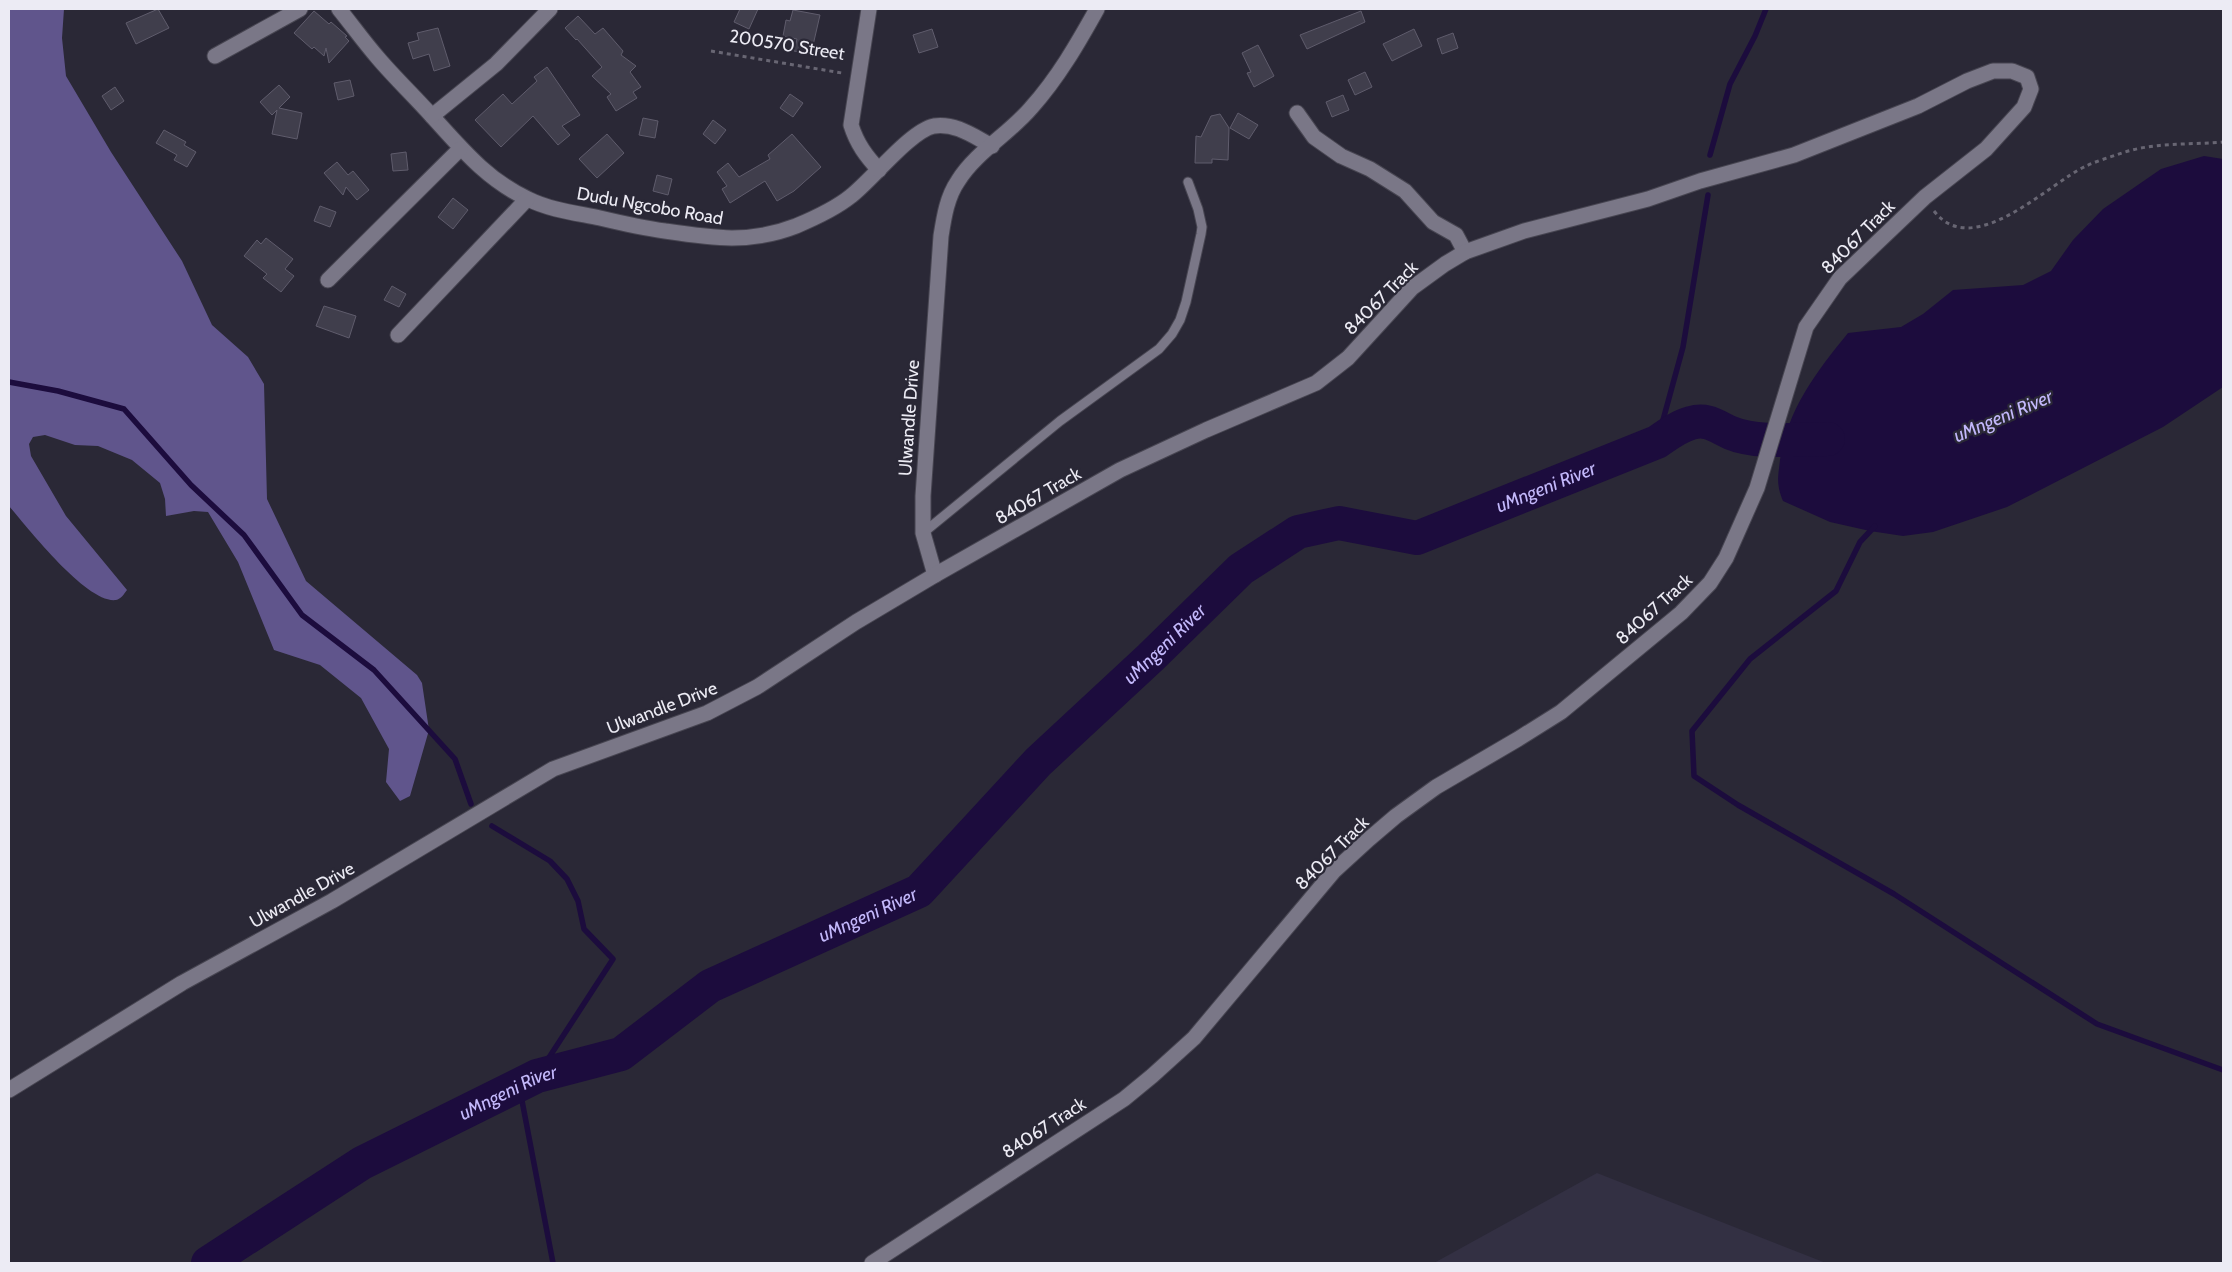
<svg xmlns="http://www.w3.org/2000/svg" width="2232" height="1272" font-family="Cabin,sans-serif">
<style>
.built{fill:#333043}
.forest{fill:#60558c}
.water{fill:#1c0c3d}
.lines{fill:none;stroke-linecap:round;stroke-linejoin:round}
.stream{stroke:#1c0c3d;stroke-width:5.5}
.river{stroke:#1c0c3d;stroke-width:34}
.building{fill:#403e4c;stroke:#5f5c6c}
.lane-casing{stroke:#474551;stroke-width:11}
.street-casing{stroke:#474551;stroke-width:17}
.path{stroke:#686673;stroke-width:3;stroke-dasharray:4 4;stroke-linecap:butt}
.lane{stroke:#7a7787;stroke-width:9}
.street{stroke:#7a7787;stroke-width:15}
.labels{text-anchor:middle;dominant-baseline:central;stroke-width:4.5;stroke-linejoin:round;paint-order:stroke}
.street-label{font-size:18px;fill:#ecebf4;stroke:#2a2836}
.water-label{font-size:19px;font-style:italic;fill:#c3b8fb;stroke:#2a2836}
</style>
<rect width="100%" height="100%" fill="#2a2836"/>
<polygon class="built" points="1597,1173 1826,1263 1434,1263"/>
<path class="forest" d="M9,9H64L62,38L66,76L111,152L182,261L212,325L248,357L264,384L267,499L306,581L417,675L422,683L429,730L410,796L400,801L386,782L389,749L361,698L320,665L274,650L238,562L208,512L194,511L166,516L165,499L160,483L132,460L98,446L75,445L45,435L33,437L29,444L31,456L66,516L127,590C124,594 121,599 116,600C87,604 27,527 9,506Z"/>
<path class="water" d="M2204,156L2223,159V387L2163,427L2007,507L1933,532L1903,536L1870,531L1830,522L1783,501C1776,484 1778,478 1780,460C1787,410 1817,371 1848,333L1901,327L1923,314L1953,290L2023,285L2051,271L2073,240L2103,209L2161,169Z"/>
<g class="lines">
<g class="stream">
<polyline points="1710,155 1730,84 1755,36 1766,9"/>
<polyline points="9,382 58,391 124,409 191,485 244,535 302,615 374,670 455,759 471,804"/>
<polyline points="1657,442 1683,347 1708,195"/>
<polyline points="1875,526 1860,542 1836,591 1750,659 1692,731 1694,776 1738,805 1894,894 2097,1024 2223,1070"/>
<polyline points="492,826 550,861 567,879 578,901 584,929 613,959 537,1076"/>
<polyline points="519,1085 553,1263"/>
</g>
<path class="river" id="s1" d="M208,1263L362,1163L537,1076L621,1054L710,986L919,891L1038,762L1150,658L1241,569L1298,532L1339,523L1417,538L1657,442C1667,435 1679,426 1691,423C1708,418 1717,427 1731,433C1757,444 1799,439 1828,439"/>
</g>
<g class="building">
<polygon points="158,9 169,28 136,44 126,23"/>
<polygon points="740,9 758,9 749,29 734,22"/>
<polygon points="793,10 820,15 811,54 794,51 797,39 783,36 786,20 790,21"/>
<polygon points="314,11 329,24 331,22 347,36 345,37 349,41 329,63 326,48 324,56 314,47 312,49 294,33"/>
<polygon points="1361,11 1365,22 1307,49 1300,35"/>
<polygon points="578,16 595,34 603,28 623,51 621,55 636,66 630,72 641,87 633,92 637,98 616,111 607,97 611,94 592,76 602,67 577,39 576,40 565,28"/>
<polygon points="438,28 450,66 434,71 429,54 413,59 408,43 419,40 417,33"/>
<polygon points="932,29 938,47 919,53 913,35"/>
<polygon points="1414,29 1422,46 1392,61 1383,44"/>
<polygon points="1453,33 1458,48 1442,54 1437,39"/>
<polygon points="1258,45 1274,76 1254,87 1247,73 1251,72 1242,53"/>
<polygon points="547,67 580,115 562,126 570,135 558,145 533,116 501,147 475,120 503,94 512,104 537,81 534,77"/>
<polygon points="1365,72 1372,87 1355,95 1348,80"/>
<polygon points="350,80 354,96 338,100 334,83"/>
<polygon points="279,85 290,97 279,108 302,113 297,139 272,134 277,110 272,115 260,102"/>
<polygon points="115,87 124,101 111,110 102,96"/>
<polygon points="790,94 803,103 793,117 780,108"/>
<polygon points="1343,95 1349,110 1332,117 1326,102"/>
<polygon points="1238,113 1258,125 1249,139 1230,128"/>
<polygon points="1220,114 1229,128 1228,160 1212,159 1212,163 1195,163 1196,136 1201,137 1211,116"/>
<polygon points="643,118 658,121 655,138 639,135"/>
<polygon points="713,120 726,130 715,144 703,134"/>
<polygon points="164,130 186,142 184,145 196,152 187,167 174,160 177,155 156,143"/>
<polygon points="607,134 624,153 597,178 579,159"/>
<polygon points="792,134 821,167 794,191 777,201 765,181 730,203 722,189 727,186 717,172 728,163 739,177 770,159 768,155"/>
<polygon points="406,152 408,170 393,171 391,154"/>
<polygon points="337,162 348,175 353,171 369,190 357,200 346,187 343,195 324,173"/>
<polygon points="657,175 672,179 668,195 653,191"/>
<polygon points="453,198 468,210 453,229 438,217"/>
<polygon points="320,206 336,212 330,227 314,221"/>
<polygon points="266,238 293,259 285,269 294,276 281,292 263,278 267,274 244,256 257,240 261,244"/>
<polygon points="392,286 406,294 399,307 384,300"/>
<polygon points="324,306 356,316 349,338 316,326"/>
</g>
<g class="lines">
<defs>
<polyline id="lane" points="923,533 1060,421 1159,349 1172,334 1180,320 1186,302 1201,234 1202,227 1198,209 1188,182"/>
<g id="street">
<path d="M339,9C352,25 364,42 378,58C395,78 414,96 431,115C461,148 487,180 528,199C550,210 576,213 600,218C621,223 643,228 665,231C712,238 750,244 796,226C815,218 835,209 851,196C872,180 910,131 934,126C956,123 973,136 992,146"/>
<path d="M869,9L851,125C857,144 866,156 879,170"/>
<polyline points="215,56 300,9"/>
<polyline points="1297,113 1314,137 1341,156 1370,169 1405,191 1433,222 1456,235 1465,252"/>
<polyline points="432,116 496,64 550,9"/>
<polyline points="328,280 460,149"/>
<polyline points="398,335 527,199"/>
<path d="M935,575L923,533V496L941,236C944,217 947,197 958,181C976,152 1009,134 1031,108C1058,78 1078,43 1097,9"/>
<polyline points="9,1090 182,983 332,901 553,769 707,713 757,687 856,622 935,575 1120,470 1206,430 1316,383 1348,358 1412,288 1445,264 1465,252 1524,231 1648,199 1700,181 1794,155 1918,106 1967,81 1993,71 2012,71 2027,77 2031,89 2024,107 1986,149 1925,197 1840,278 1806,327 1757,488 1726,558 1710,583 1681,613 1561,712 1518,739 1436,787 1396,816 1369,839 1334,871 1194,1038 1152,1076 1124,1099 872,1263"/>
</g>
</defs>
<use href="#lane" class="lane-casing"/>
<use href="#street" class="street-casing"/>
<g class="path">
<polyline points="711,51 842,73"/>
<path d="M1934,211C1973,262 2049,183 2086,166C2097,161 2110,157 2122,153C2155,142 2189,145 2223,142"/>
</g>
<use href="#lane" class="lane"/>
<use href="#street" class="street"/>
</g>
<g class="labels">
<g class="street-label">
<text transform="translate(787 45) rotate(9)">200570 Street</text>
<text transform="translate(650 206) rotate(10)">Dudu Ngcobo Road</text>
<text transform="translate(1858 237) rotate(-45)">84067 Track</text>
<text transform="translate(1381 298) rotate(-45)">84067 Track</text>
<text transform="translate(909 418) rotate(-86)">Ulwandle Drive</text>
<text transform="translate(1038 496) rotate(-30)">84067 Track</text>
<text transform="translate(1654 609) rotate(-42)">84067 Track</text>
<text transform="translate(662 708) rotate(-21)">Ulwandle Drive</text>
<text transform="translate(1332 853) rotate(-45)">84067 Track</text>
<text transform="translate(302 895) rotate(-29)">Ulwandle Drive</text>
<text transform="translate(1044 1128) rotate(-33)">84067 Track</text>
</g>
<g class="water-label">
<text transform="translate(2003 416) rotate(-23)">uMngeni River</text>
<text stroke="none"><textPath href="#s1" startOffset="1591">uMngeni River</textPath></text>
<text stroke="none"><textPath href="#s1" startOffset="1156">uMngeni River</textPath></text>
<text stroke="none"><textPath href="#s1" startOffset="751">uMngeni River</textPath></text>
<text stroke="none"><textPath href="#s1" startOffset="346">uMngeni River</textPath></text>
</g>
</g>
<rect width="2232" height="1272" fill="none" stroke="#ecebf4" stroke-width="20"/>
</svg>
